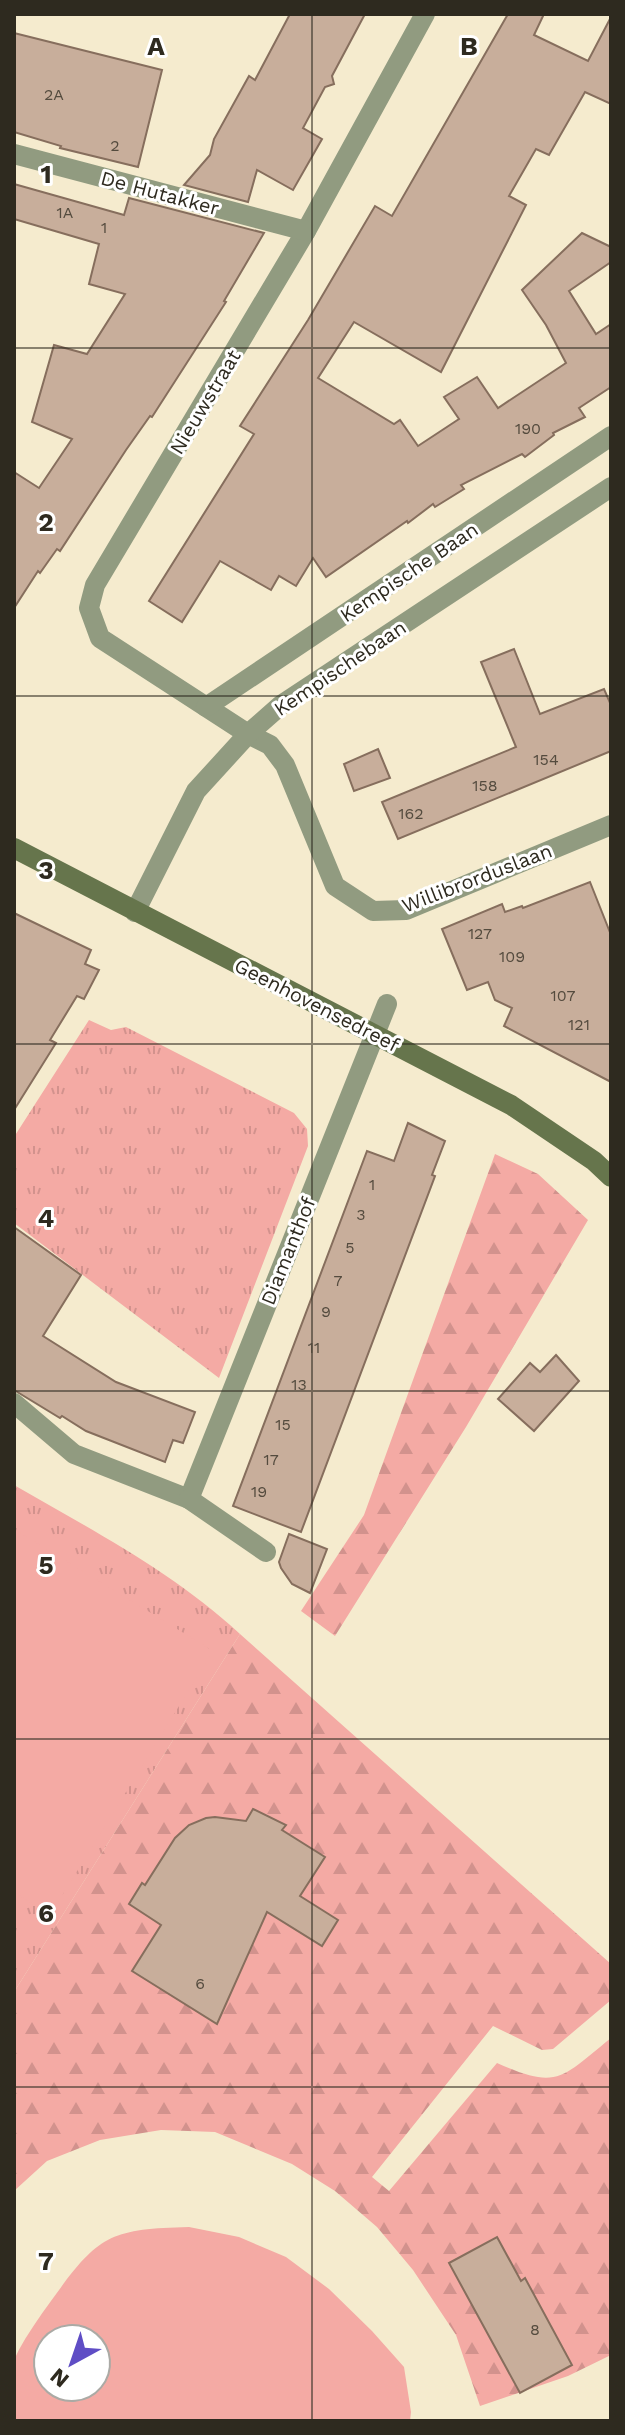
<svg xmlns="http://www.w3.org/2000/svg" width="625" height="2435" font-family="'Work Sans',sans-serif">
<style>
.grass{fill:url(#grass-tufts)}
.forest{fill:url(#forest-firs)}
.pitch{fill:#f4aaa4;fill-rule:evenodd}
.building{fill:#c8ae9b;stroke:#866e5d;stroke-width:2}
.lines{fill:none;stroke-linecap:round;stroke-linejoin:round}
.street{stroke:#919b80;stroke-width:20}
.secondary{stroke:#66754c;stroke-width:20}
.grid{fill:none;stroke:#2e2a1f;stroke-width:2;stroke-opacity:0.55}
.labels{text-anchor:middle;dominant-baseline:central;stroke-width:6;stroke-linejoin:round;paint-order:stroke}
.number-label{font-size:16px;fill:#544b3e}
.street-label{font-size:20px;fill:#2e2a1f;stroke:#fff}
.grid-label{font-size:26px;text-anchor:middle;font-weight:bold;fill:#2e2a1f;stroke:#fff;stroke-width:6;stroke-linejoin:round;paint-order:stroke}
</style>
<defs>
<pattern id="grass-tufts" width="24" height="20" patternUnits="userSpaceOnUse" patternTransform="scale(2)"><rect width="24" height="20" fill="#f4aaa4"/><path d="M3 7l-1-3M5 7V3M7 7l1-3M15 17l-1-3M17 17v-4M19 17l1-3" fill="none" stroke="#d2928d"/></pattern>
<pattern id="forest-firs" width="22" height="20" patternUnits="userSpaceOnUse" patternTransform="scale(2)"><rect width="22" height="20" fill="#f4aaa4"/><path d="M5 1l3.5 6h-7zM16 11l3.5 6h-7z" fill="#d2928d"/></pattern>
</defs>
<rect width="100%" height="100%" fill="#f5ebce"/>
<g class="grass">
<polygon points="89,1020 111,1030 126,1027 294,1113 307,1129 308,1146 219,1378 14,1223 14,1137"/>
<path d="M14,1485C92,1530 173,1572 240,1634L14,1992Z"/>
</g>
<g class="forest">
<polygon points="495,1154 538,1174 588,1220 466,1427 335,1636 301,1611 364,1515"/>
<path d="M240,1634L611,1964V2000L553,2049L542,2050L493,2026L372,2177L389,2191L497,2063C559,2091 562,2077 611,2038V2355L568,2376L480,2406L456,2335L413,2270L377,2227L335,2191L292,2164L215,2132L161,2130L100,2140L47,2161L14,2191V1992Z"/>
</g>
<g class="pitch">
<polygon points="14,1529 213,1651 50,1915 14,1892"/>
<path d="M189,2227L239,2237L286,2257L329,2289L372,2331L404,2367L411,2412L410,2421H14C14,2407 11,2371 15,2359C19,2346 42,2313 51,2301C98,2236 108,2229 189,2227ZM48,2339H96V2387H48Z"/>
</g>
<g class="building">
<polygon points="290,14 365,14 332,76 334,84 325,87 303,128 322,139 293,190 257,170 248,202 184,185 210,155 214,139 249,76 255,80"/>
<polygon points="508,14 544,14 534,35 588,61 611,17 611,104 585,92 549,155 536,149 509,196 526,205 441,372 354,322 318,378 394,424 400,420 418,446 459,419 444,397 477,377 498,408 566,363 546,325 522,290 582,233 611,247 611,262 569,291 596,334 611,324 611,387 579,408 585,417 553,433 554,435 525,457 522,454 461,485 464,489 435,507 433,504 408,523 407,521 326,577 313,558 296,586 279,576 271,590 220,561 182,622 149,601 254,434 240,426 308,320 375,206 392,216"/>
<polygon points="14,33 162,70 138,167 60,148 61,146 14,132"/>
<polygon points="14,184 124,215 129,198 264,233 224,301 226,302 152,417 150,416 126,450 60,551 57,549 40,573 38,571 14,608 14,472 39,488 72,439 32,422 54,345 87,354 125,294 89,284 99,244 14,219"/>
<polygon points="514,649 540,714 604,689 611,705 611,751 398,839 382,802 516,747 481,662"/>
<polygon points="378,749 390,778 354,791 344,764"/>
<polygon points="590,882 611,935 611,1082 504,1026 512,1008 495,1000 488,982 467,990 442,929 502,904 505,912 522,906 523,908"/>
<polygon points="14,913 91,950 85,964 99,970 84,999 77,996 50,1040 56,1043 14,1110"/>
<polygon points="408,1123 445,1141 432,1175 435,1176 301,1532 233,1506 367,1151 394,1161"/>
<polygon points="14,1227 81,1275 43,1336 116,1382 195,1412 183,1443 173,1440 165,1462 86,1431 62,1416 60,1418 14,1390"/>
<polygon points="556,1355 579,1381 534,1431 498,1399 530,1363 540,1372"/>
<polygon points="289,1534 327,1549 310,1593 292,1584 281,1568 279,1562"/>
<polygon points="253,1809 286,1825 282,1830 325,1857 300,1896 338,1920 322,1946 267,1912 217,2024 132,1971 161,1925 129,1904 142,1883 145,1885 175,1838 189,1825 206,1818 215,1817 246,1821"/>
<polygon points="497,2237 521,2281 525,2278 572,2365 520,2393 449,2263"/>
</g>
<g class="lines">
<g class="street">
<polyline points="425,14 306,231 95,585 89,608 100,638 248,734 270,745 285,765 335,886 373,911 406,910 611,825"/>
<polyline points="14,154 306,231"/>
<polyline points="206,707 611,436"/>
<polyline points="135,912 196,791 248,734 281,705 611,487"/>
<polyline points="14,1403 74,1454 189,1499 387,1004"/>
<polyline points="189,1499 266,1552"/>
</g>
<polyline class="secondary" points="14,848 511,1105 594,1161 611,1177"/>
</g>
<path class="grid" d="M312,14V2421M14,348H611M14,696H611M14,1044H611M14,1391H611M14,1739H611M14,2087H611"/>
<g class="labels">
<g class="number-label">
<text x="54" y="94">2A</text>
<text x="115" y="145">2</text>
<text x="65" y="212">1A</text>
<text x="104" y="227">1</text>
<text x="528" y="428">190</text>
<text x="546" y="759">154</text>
<text x="485" y="785">158</text>
<text x="411" y="813">162</text>
<text x="480" y="933">127</text>
<text x="512" y="956">109</text>
<text x="563" y="995">107</text>
<text x="579" y="1024">121</text>
<text x="372" y="1184">1</text>
<text x="361" y="1214">3</text>
<text x="350" y="1247">5</text>
<text x="338" y="1280">7</text>
<text x="326" y="1311">9</text>
<text x="314" y="1347">11</text>
<text x="299" y="1384">13</text>
<text x="283" y="1424">15</text>
<text x="271" y="1459">17</text>
<text x="259" y="1491">19</text>
<text x="200" y="1983">6</text>
<text x="535" y="2329">8</text>
</g>
<g class="street-label">
<text transform="translate(160 193) rotate(15)">De Hutakker</text>
<text transform="translate(205 402) rotate(-59)">Nieuwstraat</text>
<text transform="translate(409 572) rotate(-34)">Kempische Baan</text>
<text transform="translate(340 668) rotate(-34)">Kempischebaan</text>
<text transform="translate(477 878) rotate(-21)">Willibrorduslaan</text>
<text transform="translate(317 1005) rotate(27)">Geenhovensedreef</text>
<text transform="translate(288 1251) rotate(-68)">Diamanthof</text>
</g>
</g>
<g class="grid-label">
<text x="156" y="55">A</text>
<text x="469" y="55">B</text>
<text x="46" y="183">1</text>
<text x="46" y="531">2</text>
<text x="46" y="879">3</text>
<text x="46" y="1227">4</text>
<text x="46" y="1574">5</text>
<text x="46" y="1922">6</text>
<text x="46" y="2270">7</text>
</g>
<rect width="625" height="2435" fill="none" stroke="#2e2a1f" stroke-width="32"/>
<g transform="translate(72 2363) rotate(220)"><circle r="38" fill="#ffffff" stroke="#abaaa5" stroke-width="2"/>
<path d="M0-6L14 30L0 20L-14 30Z" fill="#5f4dc5"/>
<text y="-12" font-size="22" font-weight="bold" text-anchor="middle" fill="#2e2a1f">N</text>
</g>
</svg>
